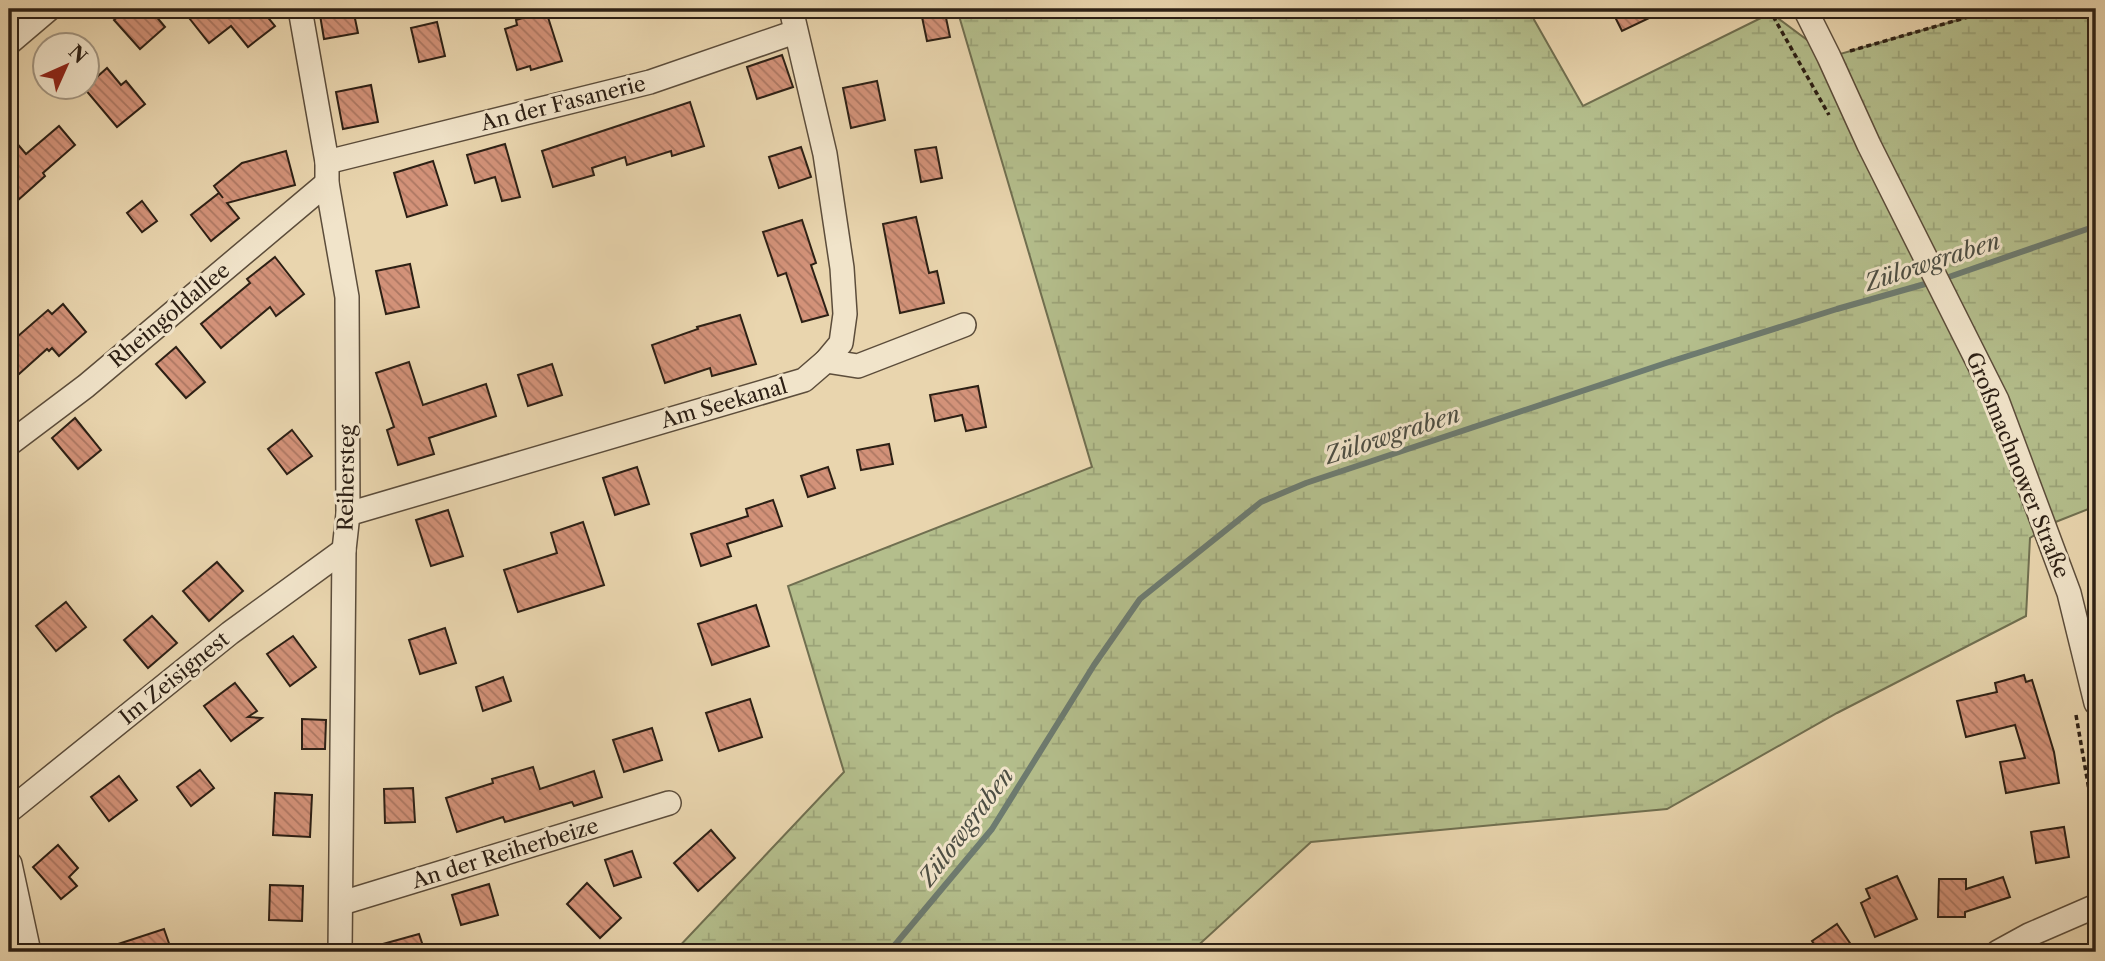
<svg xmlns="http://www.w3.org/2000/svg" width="2105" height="961" font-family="'Libre Caslon Text',serif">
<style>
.wetland{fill:url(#wetland-marsh);stroke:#706f50;stroke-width:2}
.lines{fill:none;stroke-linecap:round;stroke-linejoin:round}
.stream{stroke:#6d7b70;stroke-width:6}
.building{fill:url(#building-back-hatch);stroke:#2d2015;stroke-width:2}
.minor-casing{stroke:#5c4d3b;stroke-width:26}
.path{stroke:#2d2015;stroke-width:3.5;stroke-dasharray:5 3.5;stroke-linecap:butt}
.minor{stroke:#f1e4ca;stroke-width:23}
.labels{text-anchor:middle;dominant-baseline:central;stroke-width:6;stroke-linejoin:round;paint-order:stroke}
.street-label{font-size:21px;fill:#2d2015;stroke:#f1e4ca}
.water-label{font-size:23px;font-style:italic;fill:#4d4e43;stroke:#f1e4ca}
</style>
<defs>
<pattern id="wetland-marsh" width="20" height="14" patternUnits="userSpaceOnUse" patternTransform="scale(1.75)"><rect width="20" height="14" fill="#b4be8c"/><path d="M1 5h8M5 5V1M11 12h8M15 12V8" fill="none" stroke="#9ba378"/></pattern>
<pattern id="building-back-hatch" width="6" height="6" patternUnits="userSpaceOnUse" patternTransform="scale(1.75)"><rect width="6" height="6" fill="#d39279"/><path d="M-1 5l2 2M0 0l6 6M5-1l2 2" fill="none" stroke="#ac7762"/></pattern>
</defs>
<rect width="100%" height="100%" fill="#e9d5ae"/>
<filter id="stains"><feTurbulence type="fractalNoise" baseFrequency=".00286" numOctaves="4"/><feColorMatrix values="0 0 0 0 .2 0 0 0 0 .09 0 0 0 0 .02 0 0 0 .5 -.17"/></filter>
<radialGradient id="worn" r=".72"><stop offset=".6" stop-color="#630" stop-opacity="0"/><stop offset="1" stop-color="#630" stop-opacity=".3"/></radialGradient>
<polygon class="wetland" points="957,9 1528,9 1583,106 1771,13 1830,57 1996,9 2096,9 2096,506 2053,523 2030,538 2026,616 1837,713 1667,809 1311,842 1191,952 674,952 844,772 788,586 1092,467"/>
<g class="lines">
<g class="stream">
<polyline points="1943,279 2096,226"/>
<polyline points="889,952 992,829 1094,665 1140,599 1261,502 1306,483 1669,362 1837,309 1932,282"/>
</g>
</g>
<g class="building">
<polygon points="127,9 150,9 165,27 140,49 114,20"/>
<polygon points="182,9 261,9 275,26 248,47 231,26 209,43"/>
<polygon points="319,9 353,9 358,33 324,39"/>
<polygon points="1611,9 1668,9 1622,31"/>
<polygon points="546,11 562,61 531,70 530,66 517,70 505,29 517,25 516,20"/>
<polygon points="945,13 950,37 927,41 922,17"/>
<polygon points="437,22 445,56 419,62 411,28"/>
<polygon points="782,55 793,87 757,99 747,67"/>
<polygon points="107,68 121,85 126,81 145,104 117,127 84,88 88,88 88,85"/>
<polygon points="877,81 885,120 851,128 843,88"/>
<polygon points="371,85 378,122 343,129 336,92"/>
<polygon points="690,102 704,146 672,156 671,151 627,165 625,157 592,168 594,175 553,187 542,151"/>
<polygon points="59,126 75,145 43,173 45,176 17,201 9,191 9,134 26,154"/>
<polygon points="505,144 520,197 502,201 495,177 475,183 467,155"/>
<polygon points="801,147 811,177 779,188 769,157"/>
<polygon points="936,147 942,178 921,182 915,150"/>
<polygon points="286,151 295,185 227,203 239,218 211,241 191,215 219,193 223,198 214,186 242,163"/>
<polygon points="433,161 447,205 407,217 394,173"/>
<polygon points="142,201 157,221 142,232 127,213"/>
<polygon points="916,217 929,273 937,271 944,303 900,313 883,224"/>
<polygon points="802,220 816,263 811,265 828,315 802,322 786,273 778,276 763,232"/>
<polygon points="275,257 304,294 276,316 270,307 221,348 201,324 250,283 247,279"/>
<polygon points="410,264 419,307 386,314 376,271"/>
<polygon points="63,304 86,332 59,356 52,348 49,351 47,349 9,383 9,344 48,310 52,314"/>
<polygon points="740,315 756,364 712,376 710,368 665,383 652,345 698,329 697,327"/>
<polygon points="176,347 205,382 186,398 156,364"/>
<polygon points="409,362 423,405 486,384 496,416 429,438 434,454 398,465 387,430 394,427 376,373"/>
<polygon points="552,364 562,395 528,406 518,375"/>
<polygon points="978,386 986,427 966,431 962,415 935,421 930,395"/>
<polygon points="75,418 101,450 78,469 52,438"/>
<polygon points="292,430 312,456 287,474 268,449"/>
<polygon points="889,444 893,464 861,470 857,450"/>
<polygon points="637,467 649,504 615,515 603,478"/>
<polygon points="828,467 835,488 808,497 801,476"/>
<polygon points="773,500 782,526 727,544 731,556 701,566 691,534 748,516 746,509"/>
<polygon points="448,510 463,556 431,566 416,520"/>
<polygon points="583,522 604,585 518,612 504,570 557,553 551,533"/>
<polygon points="217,562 243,591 209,621 183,591"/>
<polygon points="66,602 86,627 56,651 36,626"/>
<polygon points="756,605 769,646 712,665 698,624"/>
<polygon points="152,616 177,643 148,668 124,640"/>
<polygon points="445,628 456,663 420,674 409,640"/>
<polygon points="293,636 316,667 290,686 267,654"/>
<polygon points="2024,675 2026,682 2032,680 2054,752 2059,783 2006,793 2000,762 2025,758 2015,725 1966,737 1957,701 1997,692 1995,683"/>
<polygon points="503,677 511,701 483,711 476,687"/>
<polygon points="235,683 257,711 248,717 262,718 231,741 204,706"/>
<polygon points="750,699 762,737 719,751 706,713"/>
<polygon points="302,719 326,720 325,749 302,749"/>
<polygon points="652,728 662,760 624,772 613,740"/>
<polygon points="533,767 540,789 594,771 602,797 574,806 572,802 505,822 503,817 457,832 446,798 493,783 492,779"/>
<polygon points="200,770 214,788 191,806 177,787"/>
<polygon points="119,776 137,800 109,821 91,797"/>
<polygon points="413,788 415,822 385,823 384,789"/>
<polygon points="275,793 312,795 310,837 273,835"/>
<polygon points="2064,827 2069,857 2036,863 2031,832"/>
<polygon points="711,830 735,858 698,891 674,863"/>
<polygon points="58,845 78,868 69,877 77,886 61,899 33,867"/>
<polygon points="632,851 641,877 614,886 605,860"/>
<polygon points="1897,876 1917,919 1875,937 1861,903 1870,898 1866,889"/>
<polygon points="2003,877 2010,897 1965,912 1965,917 1938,917 1939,879 1966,879 1966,889"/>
<polygon points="587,883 621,918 600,938 567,904"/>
<polygon points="489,884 498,915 461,925 452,895"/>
<polygon points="270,885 303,886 302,921 269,920"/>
<polygon points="1837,924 1856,952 1819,952 1812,941"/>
<polygon points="164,929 172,952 104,952 103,949"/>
<polygon points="419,934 425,952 373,952 372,947"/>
</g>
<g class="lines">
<defs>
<g id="minor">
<polyline points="300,9 327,162 327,183 347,297 348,514 344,550 340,952"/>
<polyline points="1805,9 1829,57 1869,145 1997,400 2069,593 2096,703"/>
<polyline points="9,43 49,9"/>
<polyline points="327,162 650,82 795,32"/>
<polyline points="826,361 858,366 964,325"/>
<polyline points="9,444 86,386 327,183"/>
<polyline points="348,514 804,380 826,361 841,343 845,314 842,268 825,154 791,9"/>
<polyline points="9,811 230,633 344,550"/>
<polyline points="10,864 29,952"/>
<polyline points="342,903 669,803"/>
<polyline points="1998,952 2029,935 2096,906"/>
</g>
</defs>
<use href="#minor" class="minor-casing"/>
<g class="path">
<polyline points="1769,9 1829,115"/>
<polyline points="1850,51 1996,9"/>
<polyline points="2076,715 2096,830"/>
</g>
<use href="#minor" class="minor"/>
</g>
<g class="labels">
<g class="street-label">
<text transform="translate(563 103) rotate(-14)">An der Fasanerie</text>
<text transform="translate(169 315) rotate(-40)">Rheingoldallee</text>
<text transform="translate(724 403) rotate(-16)">Am Seekanal</text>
<text transform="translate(2018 465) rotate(68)">Großmachnower Straße</text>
<text transform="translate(346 478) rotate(-89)">Reihersteg</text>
<text transform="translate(174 678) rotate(-39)">Im Zeisignest</text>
<text transform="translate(505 853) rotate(-17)">An der Reiherbeize</text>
</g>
<g class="water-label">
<text transform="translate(1932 262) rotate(-18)">Zülowgraben</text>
<text transform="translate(1392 435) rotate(-18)">Zülowgraben</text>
<text transform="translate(966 827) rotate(-53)">Zülowgraben</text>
</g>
</g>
<rect width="2105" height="961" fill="none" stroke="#e9d5ae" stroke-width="35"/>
<rect x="10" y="10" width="2084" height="940" fill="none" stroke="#2d2015" stroke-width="3.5"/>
<rect x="18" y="18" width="2070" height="926" fill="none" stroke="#2d2015" stroke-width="2"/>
<g transform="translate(66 66) rotate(45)"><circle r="33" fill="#f1e4ca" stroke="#a39682" stroke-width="2"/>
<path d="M0-5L12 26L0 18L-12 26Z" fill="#8f2418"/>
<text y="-10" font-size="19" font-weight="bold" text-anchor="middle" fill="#2d2015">N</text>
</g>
<rect width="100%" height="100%" filter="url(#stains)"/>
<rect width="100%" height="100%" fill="url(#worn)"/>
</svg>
